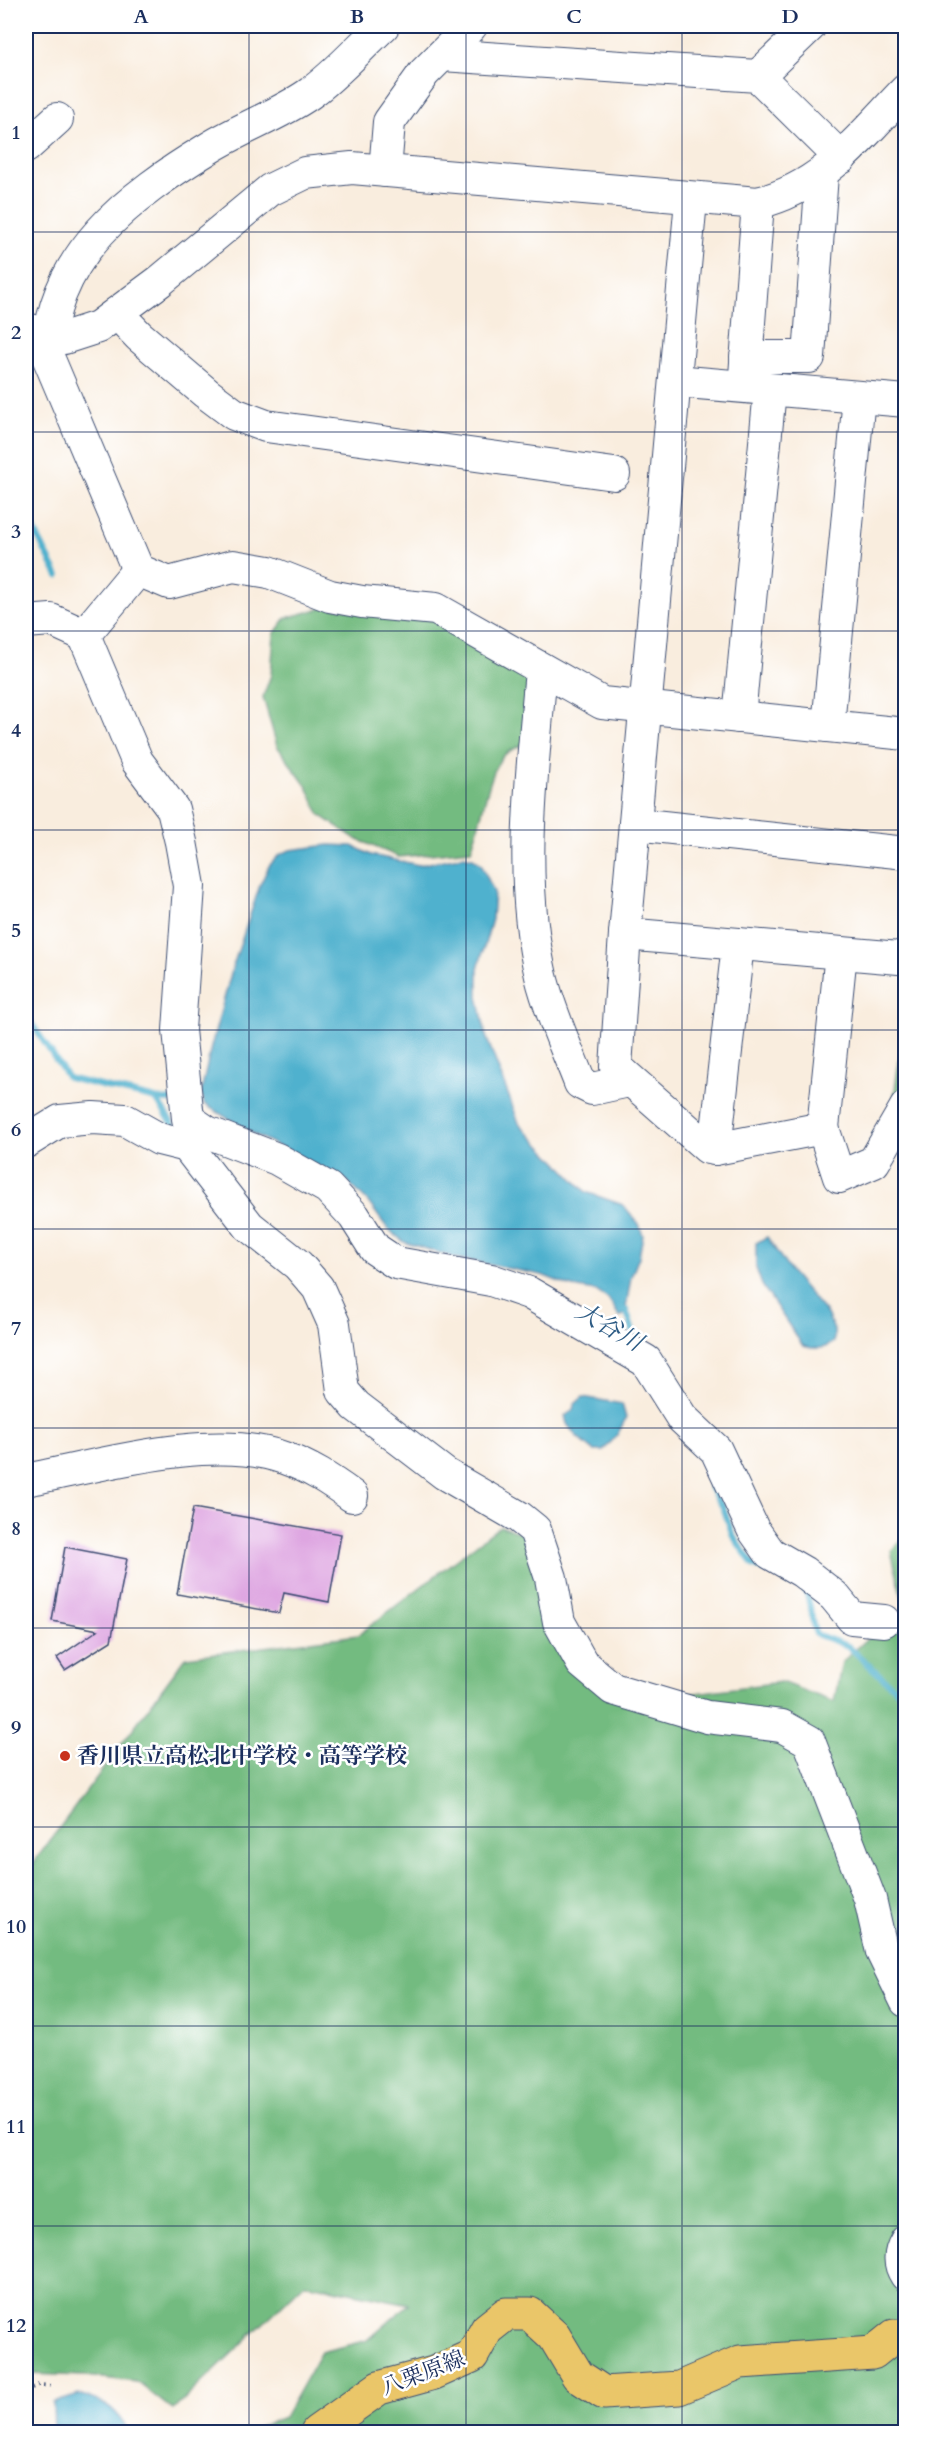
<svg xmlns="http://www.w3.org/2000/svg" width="931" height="2458" font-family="Cardo,'Noto Serif JP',serif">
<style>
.forest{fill:#73bb80;stroke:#47756f;stroke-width:1.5}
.water{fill:#50b1ce;stroke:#367096;stroke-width:1.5}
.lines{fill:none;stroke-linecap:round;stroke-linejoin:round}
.stream{stroke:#50b1ce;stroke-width:6}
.building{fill:#dea5e1}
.minor-casing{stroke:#3c4c71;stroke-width:34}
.major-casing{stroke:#3c4c71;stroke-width:35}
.path{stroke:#3c4c71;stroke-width:4;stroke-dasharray:1.5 4.5;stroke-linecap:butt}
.minor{stroke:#fff;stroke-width:32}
.major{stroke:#eac669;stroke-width:33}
.grid{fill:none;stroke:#1b2f5e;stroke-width:1.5;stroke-opacity:0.55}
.poi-dot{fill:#c8321e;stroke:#fff;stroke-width:2}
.labels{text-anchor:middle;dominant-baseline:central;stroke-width:5;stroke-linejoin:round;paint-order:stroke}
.poi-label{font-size:22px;font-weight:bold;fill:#1b2f5e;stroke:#fff;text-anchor:start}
.street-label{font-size:22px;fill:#1b2f5e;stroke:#fff}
.water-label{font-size:24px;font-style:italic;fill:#2e5c85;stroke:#fff}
.neatline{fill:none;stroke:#1b2f5e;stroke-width:2}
.grid-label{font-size:20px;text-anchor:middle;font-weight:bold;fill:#1b2f5e}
</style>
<rect width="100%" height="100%" fill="#fff"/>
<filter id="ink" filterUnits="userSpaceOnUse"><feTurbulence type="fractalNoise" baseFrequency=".0167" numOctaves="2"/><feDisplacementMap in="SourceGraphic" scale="12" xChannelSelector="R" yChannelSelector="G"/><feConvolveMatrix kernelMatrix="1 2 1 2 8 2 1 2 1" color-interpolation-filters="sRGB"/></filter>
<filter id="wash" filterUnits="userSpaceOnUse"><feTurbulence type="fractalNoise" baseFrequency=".008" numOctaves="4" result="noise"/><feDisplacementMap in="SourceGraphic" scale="24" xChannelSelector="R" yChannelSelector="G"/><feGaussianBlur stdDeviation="1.35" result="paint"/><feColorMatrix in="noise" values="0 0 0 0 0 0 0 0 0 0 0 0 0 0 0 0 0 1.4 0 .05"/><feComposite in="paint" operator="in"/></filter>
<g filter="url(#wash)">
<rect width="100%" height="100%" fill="#f9edde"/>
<g class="forest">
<path d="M326,607L434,619L531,677L524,744C518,747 508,751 503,756C489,770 480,828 471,850L399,857L356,839L320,815L307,787L277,746L263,697L271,675L274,634L286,618Z"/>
<polygon points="905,1018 905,1116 893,1103"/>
<polygon points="500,1526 530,1536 584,1675 688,1694 781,1682 834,1702 842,1662 875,1632 905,1618 905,2432 247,2432 284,2417 321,2352 368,2340 409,2304 305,2283 173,2410 137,2382 86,2376 26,2374 26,1873 186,1657 358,1635"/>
<polygon points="905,1536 905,1609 891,1551"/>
</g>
<g class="water">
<polygon points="329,845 353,846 371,855 419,865 464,856 473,858 481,864 494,892 492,919 478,969 478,996 486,1036 519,1123 586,1192 623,1205 639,1224 643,1235 639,1257 631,1277 625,1314 620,1317 608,1299 596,1291 572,1287 542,1275 456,1258 404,1242 388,1229 368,1202 346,1180 252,1133 204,1104 201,1093 211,1047 233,966 260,885 269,866 279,855 290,850"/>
<path d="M767,1237L790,1271L827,1314L834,1330V1342C824,1350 814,1349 803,1346L762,1285L756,1268V1243Z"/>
<polygon points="583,1397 622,1404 626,1418 617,1435 603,1451 594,1451 576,1436 567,1424 565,1416 572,1411 575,1404"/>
<path d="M79,2395C102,2398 119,2411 129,2432H54L53,2403Z"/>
</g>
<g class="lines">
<g class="stream">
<polyline points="26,514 58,576"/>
<polyline points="26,1015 68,1078 156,1099 178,1132"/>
<polyline points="156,1099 178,1101"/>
<polyline points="626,1310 637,1343"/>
<polyline points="705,1456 711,1489 723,1507 733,1536 754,1566 776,1573"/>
<path d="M805,1590C812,1603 810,1619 816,1634L848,1646L906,1699"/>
</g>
</g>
<g id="blocks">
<g class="building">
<polygon points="193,1508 341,1534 329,1602 284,1593 279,1613 177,1594"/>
<polygon points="65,1547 127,1559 111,1641 65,1670 57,1658 98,1630 52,1621"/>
</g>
</g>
</g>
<g filter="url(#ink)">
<use href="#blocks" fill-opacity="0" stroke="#3c4c71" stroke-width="1.5"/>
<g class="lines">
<defs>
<g id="minor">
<path d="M383,26C359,48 336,75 309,94C279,115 241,128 209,148C130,196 50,255 48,357L138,570L169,583L233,566L269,572L330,596L362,602L436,609L602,703L906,734"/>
<polyline points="442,55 758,76 810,26"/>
<polyline points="758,76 841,158"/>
<polyline points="26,147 57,119"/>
<polyline points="385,171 389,122 424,73 471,26"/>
<polyline points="691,200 625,934 899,958 906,954"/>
<polyline points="117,313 139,336 206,393 234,414 266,426 614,474"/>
<path d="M26,329L64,338L98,327L160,281L270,190L305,173L352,168L758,203C824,187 860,137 906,90"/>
<polyline points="746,357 809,357 822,174"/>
<polyline points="745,376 758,203"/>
<polyline points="675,381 906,401"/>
<polyline points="138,570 84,635 137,761 173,809 181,842 189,886 179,1030 188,1119 207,1132 277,1159 328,1188 354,1216 375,1249 396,1263 491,1280 529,1293 646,1361 682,1418 716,1450 753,1529 770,1553 803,1572 834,1596 852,1618 884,1621"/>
<polyline points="26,622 51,620 84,635"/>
<path d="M541,669C533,770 517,876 541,976C550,1013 567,1049 580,1083L592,1089L629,1081"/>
<polyline points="739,717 770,390"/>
<polyline points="828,726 859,397"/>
<polyline points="635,824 906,853"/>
<polyline points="625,934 616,1067 708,1148 715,1149 823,1128 841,953"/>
<polyline points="823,1128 839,1177 874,1162 906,1107"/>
<polyline points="26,1142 60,1121 93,1118 125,1120 159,1139 187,1146 249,1226 298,1265 318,1288 334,1324 343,1391 356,1406 445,1474 519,1517 535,1530 551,1578 559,1622 582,1663 613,1689 707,1717 782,1726 809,1741 870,1899 882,1952 906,2001"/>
<polyline points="715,1149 738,944"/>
<path d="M26,1480C99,1466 212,1432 284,1458C310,1467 330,1480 352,1496"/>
<path d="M906,2241C899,2253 898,2263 906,2275"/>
</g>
<polyline id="major" points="317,2432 379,2388 434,2373 472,2356 487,2329 506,2314 530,2314 554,2336 578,2376 604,2393 679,2388 740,2362 873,2353 894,2336 906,2336"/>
</defs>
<use href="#minor" class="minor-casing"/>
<use href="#major" class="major-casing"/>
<polyline class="path" points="26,2390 39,2385 53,2386"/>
<use href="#minor" class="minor"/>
<use href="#major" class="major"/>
</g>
</g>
<path class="grid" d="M249,26V2432M466,26V2432M682,26V2432M26,232H906M26,432H906M26,631H906M26,830H906M26,1030H906M26,1229H906M26,1428H906M26,1628H906M26,1827H906M26,2026H906M26,2226H906"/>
<circle class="poi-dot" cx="65" cy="1756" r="6"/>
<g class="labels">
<g class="poi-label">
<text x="77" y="1756">香川県立高松北中学校・高等学校</text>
</g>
<g class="street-label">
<text transform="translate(423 2373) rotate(-21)">八栗原線</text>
</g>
<g class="water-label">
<text transform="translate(609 1327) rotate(30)">大谷川</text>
</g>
</g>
<rect width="931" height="2458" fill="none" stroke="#fff" stroke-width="66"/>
<rect x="33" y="33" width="865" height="2392" class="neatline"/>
<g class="grid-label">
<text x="141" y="23">A</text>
<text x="357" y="23">B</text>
<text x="574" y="23">C</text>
<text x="790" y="23">D</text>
<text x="16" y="139">1</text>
<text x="16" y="339">2</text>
<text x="16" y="538">3</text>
<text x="16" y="737">4</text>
<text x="16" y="937">5</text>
<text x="16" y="1136">6</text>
<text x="16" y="1335">7</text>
<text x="16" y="1535">8</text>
<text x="16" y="1734">9</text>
<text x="16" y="1933">10</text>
<text x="16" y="2133">11</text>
<text x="16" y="2332">12</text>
</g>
</svg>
